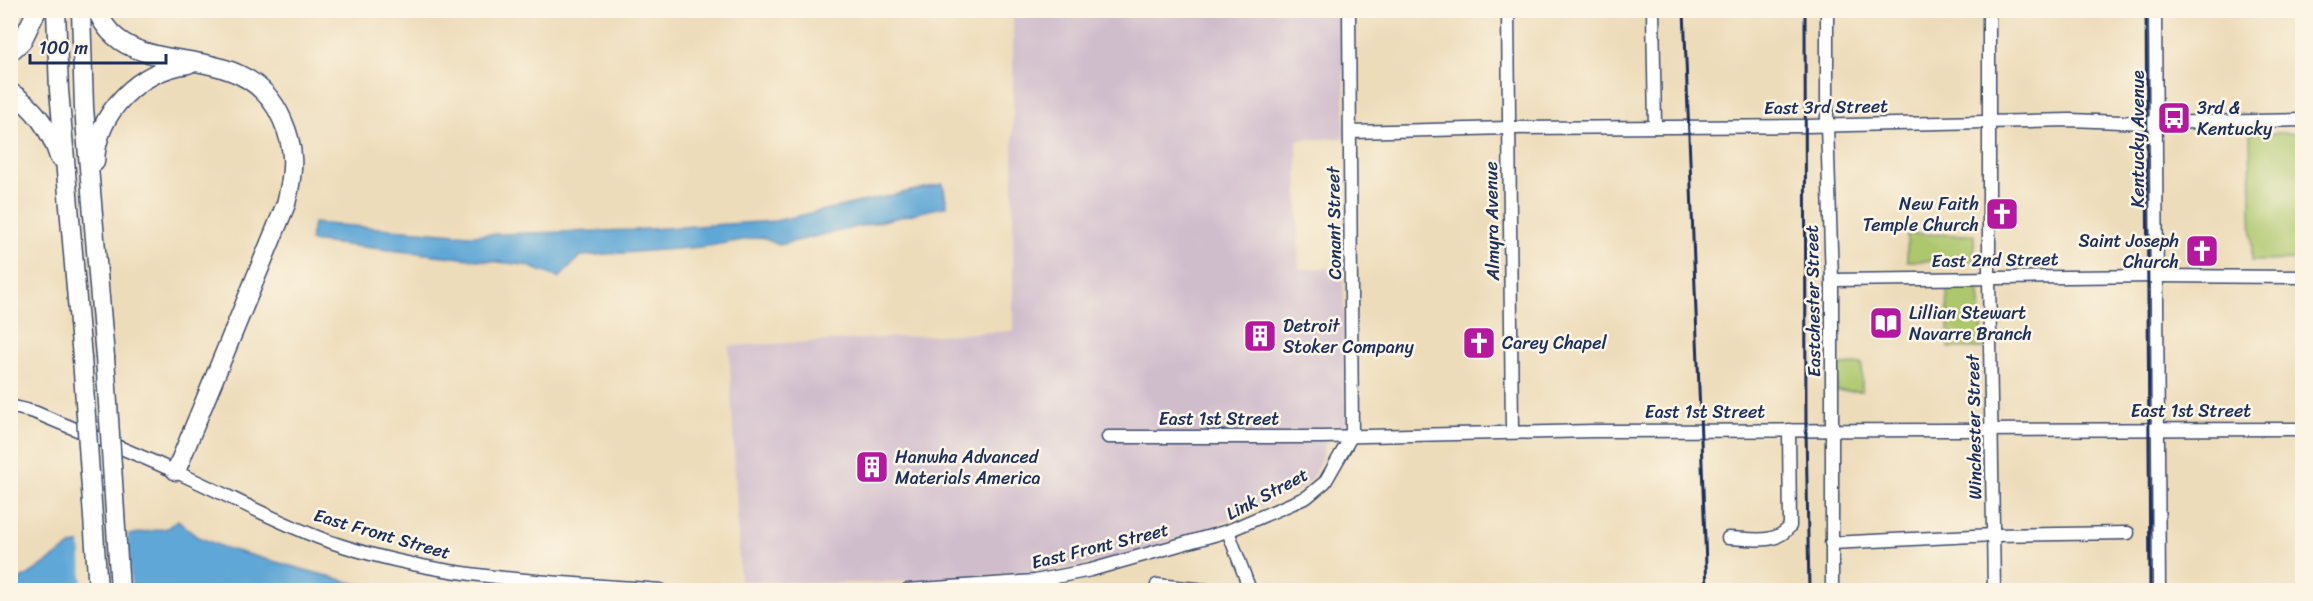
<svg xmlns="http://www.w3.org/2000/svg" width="2313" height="601" font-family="Sriracha,sans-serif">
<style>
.industrial{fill:#d0bdcc}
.green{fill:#adc76d;stroke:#647b66;stroke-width:1.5}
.water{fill:#5fa7d6;stroke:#3d6b9a;stroke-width:1.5}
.pier{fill:#eddcb9}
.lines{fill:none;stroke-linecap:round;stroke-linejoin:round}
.minor-casing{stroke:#3a496c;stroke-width:15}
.highway-casing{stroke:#3a496c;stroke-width:21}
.minor{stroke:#fff;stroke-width:12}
.highway{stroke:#fff;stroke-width:18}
.rail{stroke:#1b2f5e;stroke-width:3}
.highway-bridge-casing{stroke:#3a496c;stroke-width:21;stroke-linecap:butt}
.highway-bridge{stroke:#fff;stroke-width:18}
.labels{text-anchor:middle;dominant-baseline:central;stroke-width:5;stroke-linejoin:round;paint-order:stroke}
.street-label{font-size:18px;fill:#1b2f5e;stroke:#fcf5e5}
.poi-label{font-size:18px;fill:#1b2f5e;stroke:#fcf5e5;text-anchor:start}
</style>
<rect width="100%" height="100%" fill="#fcf5e5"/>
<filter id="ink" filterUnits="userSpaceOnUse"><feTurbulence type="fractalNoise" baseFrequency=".0167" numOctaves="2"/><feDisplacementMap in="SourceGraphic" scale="12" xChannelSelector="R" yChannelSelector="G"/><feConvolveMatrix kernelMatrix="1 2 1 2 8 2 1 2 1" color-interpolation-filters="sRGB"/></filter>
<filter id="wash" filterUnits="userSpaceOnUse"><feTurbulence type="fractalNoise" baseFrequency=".008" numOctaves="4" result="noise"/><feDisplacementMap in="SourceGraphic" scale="24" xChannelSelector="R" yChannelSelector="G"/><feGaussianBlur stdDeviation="1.35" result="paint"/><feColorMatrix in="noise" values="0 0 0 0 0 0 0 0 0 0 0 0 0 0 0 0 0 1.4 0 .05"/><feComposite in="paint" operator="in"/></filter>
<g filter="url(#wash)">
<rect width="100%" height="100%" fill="#eddcb9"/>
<polygon class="industrial" points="1013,11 1343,11 1345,138 1297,140 1299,269 1343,268 1346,426 1330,426 1321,460 1312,478 1299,490 1202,531 1130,555 1072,568 938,580 863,583 740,582 729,346 1013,331"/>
<g class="green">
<polygon points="2250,133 2302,133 2302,260 2252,261"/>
<polygon points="1907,234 1974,235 1974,261 1907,261"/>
<polygon points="1969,286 1976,287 1979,293 1984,348 1949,348 1947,287"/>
<polygon points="1862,364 1862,391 1837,391 1836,365"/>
</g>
<g class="water">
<polygon points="943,184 947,206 779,245 761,237 702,247 581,256 559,278 525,265 310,241 313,223 470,235 633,230 775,221"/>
<polygon points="178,520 196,536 225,548 353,583 387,590 11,590 10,579 15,582 28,575 72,545 167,528"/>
</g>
<polygon class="pier" points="127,531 131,590 83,590 80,541"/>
</g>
<g filter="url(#ink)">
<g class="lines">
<defs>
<g id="minor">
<polyline points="1508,10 1512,432"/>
<polyline points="1653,10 1655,127"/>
<polyline points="1827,10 1827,125 1832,280 1832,590"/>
<polyline points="1989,10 1989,278 1994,590"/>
<polyline points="2155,10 2159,590"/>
<polyline points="1351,132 1509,128 1806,126 2070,120 2146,123 2302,120"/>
<polyline points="1832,280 2156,276 2302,277"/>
<path d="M10,406L34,412C81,432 129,450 176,472C226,494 274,521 325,540C435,579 546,582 661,590"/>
<polyline points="1108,437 1322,437 1593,431 2302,429"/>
<polyline points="1228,531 1250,590"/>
<path d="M1728,538C1749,538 1776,546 1790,526L1789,430"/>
<polyline points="1831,543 1994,535 2128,533"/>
<polyline points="1157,585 1207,590"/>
<polyline points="907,590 1035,581 1091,570 1228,531 1307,497 1325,482 1352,435 1349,10"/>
</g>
<g id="highway">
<polyline points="56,10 59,90 82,358"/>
<polyline points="81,10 84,108 105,357"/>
<path d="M97,10C127,89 242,29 282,119C296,150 294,171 286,204L176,471"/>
<polyline points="10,52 22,41 37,10"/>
<path d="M10,92C34,106 51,131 59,157"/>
<path d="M95,162C97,111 139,71 188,64"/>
</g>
</defs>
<use href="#minor" class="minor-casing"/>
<use href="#highway" class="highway-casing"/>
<use href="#minor" class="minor"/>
<use href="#highway" class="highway"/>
<g class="rail">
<polyline points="1684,10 1707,590"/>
<polyline points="1805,10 1806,430 1809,590"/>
<polyline points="2146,10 2150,590"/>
</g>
<defs>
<g id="highway-bridge">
<polyline points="105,357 120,590"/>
<polyline points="82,358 98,590"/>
</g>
</defs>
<use href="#highway-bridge" class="highway-bridge-casing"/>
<use href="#highway-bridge" class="highway-bridge"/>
</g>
</g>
<defs>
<symbol id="bus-square" viewBox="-11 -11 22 22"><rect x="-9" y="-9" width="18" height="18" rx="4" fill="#b5179e" stroke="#fcf5e5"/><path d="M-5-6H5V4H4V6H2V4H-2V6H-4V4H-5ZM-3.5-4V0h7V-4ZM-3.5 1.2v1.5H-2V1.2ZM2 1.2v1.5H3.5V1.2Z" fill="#fff"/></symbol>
<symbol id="church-square" viewBox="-11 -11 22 22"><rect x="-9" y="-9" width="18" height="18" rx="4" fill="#b5179e" stroke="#fcf5e5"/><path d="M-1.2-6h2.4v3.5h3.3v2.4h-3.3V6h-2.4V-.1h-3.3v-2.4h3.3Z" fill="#fff"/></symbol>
<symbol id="library-square" viewBox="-11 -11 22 22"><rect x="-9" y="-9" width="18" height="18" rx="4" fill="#b5179e" stroke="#fcf5e5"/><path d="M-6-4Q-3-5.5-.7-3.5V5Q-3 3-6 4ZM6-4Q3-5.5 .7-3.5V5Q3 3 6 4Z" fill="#fff"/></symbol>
<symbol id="building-square" viewBox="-11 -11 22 22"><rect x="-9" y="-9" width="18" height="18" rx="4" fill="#b5179e" stroke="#fcf5e5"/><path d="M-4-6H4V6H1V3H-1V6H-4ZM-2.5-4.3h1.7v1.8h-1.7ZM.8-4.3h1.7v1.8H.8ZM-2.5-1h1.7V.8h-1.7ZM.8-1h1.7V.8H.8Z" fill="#fff"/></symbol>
</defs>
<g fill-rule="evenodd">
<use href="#bus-square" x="2155" y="99" width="38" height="38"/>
<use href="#church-square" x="1983" y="195" width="38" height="38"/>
<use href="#church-square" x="2183" y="232" width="38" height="38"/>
<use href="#library-square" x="1867" y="304" width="38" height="38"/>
<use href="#building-square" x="1241" y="317" width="38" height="38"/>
<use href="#church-square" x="1460" y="324" width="38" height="38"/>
<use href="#building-square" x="853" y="448" width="38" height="38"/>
</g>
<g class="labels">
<g class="street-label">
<text transform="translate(1826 107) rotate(-1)">East 3rd Street</text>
<text transform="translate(2138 139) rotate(-90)">Kentucky Avenue</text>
<text transform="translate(1492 221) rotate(-91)">Almyra Avenue</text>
<text transform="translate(1334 223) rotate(-91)">Conant Street</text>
<text transform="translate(1995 260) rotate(-1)">East 2nd Street</text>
<text transform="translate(1813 301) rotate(-91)">Eastchester Street</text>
<text x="2191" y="411">East 1st Street</text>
<text x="1705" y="412">East 1st Street</text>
<text x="1219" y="419">East 1st Street</text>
<text transform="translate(1974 427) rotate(-91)">Winchester Street</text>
<text transform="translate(1267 494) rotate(-28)">Link Street</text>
<text transform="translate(382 534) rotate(16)">East Front Street</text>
<text transform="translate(1100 546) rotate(-14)">East Front Street</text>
</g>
<g class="poi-label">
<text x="2197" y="108">3rd &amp;<tspan x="2197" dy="21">Kentucky</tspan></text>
<text x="1979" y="204" text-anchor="end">New Faith<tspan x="1979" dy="21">Temple Church</tspan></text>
<text x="2179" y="241" text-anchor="end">Saint Joseph<tspan x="2179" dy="21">Church</tspan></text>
<text x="1909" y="313">Lillian Stewart<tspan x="1909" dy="21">Navarre Branch</tspan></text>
<text x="1283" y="326">Detroit<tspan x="1283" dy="21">Stoker Company</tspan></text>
<text x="1502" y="343">Carey Chapel</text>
<text x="895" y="457">Hanwha Advanced<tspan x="895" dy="21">Materials America</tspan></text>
</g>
</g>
<rect width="2313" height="601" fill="none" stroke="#fcf5e5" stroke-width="36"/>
<path d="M30 54v9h136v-9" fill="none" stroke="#1b2f5e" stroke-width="3"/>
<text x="39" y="54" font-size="18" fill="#1b2f5e" stroke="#fcf5e5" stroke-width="4.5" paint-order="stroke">100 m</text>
</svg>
